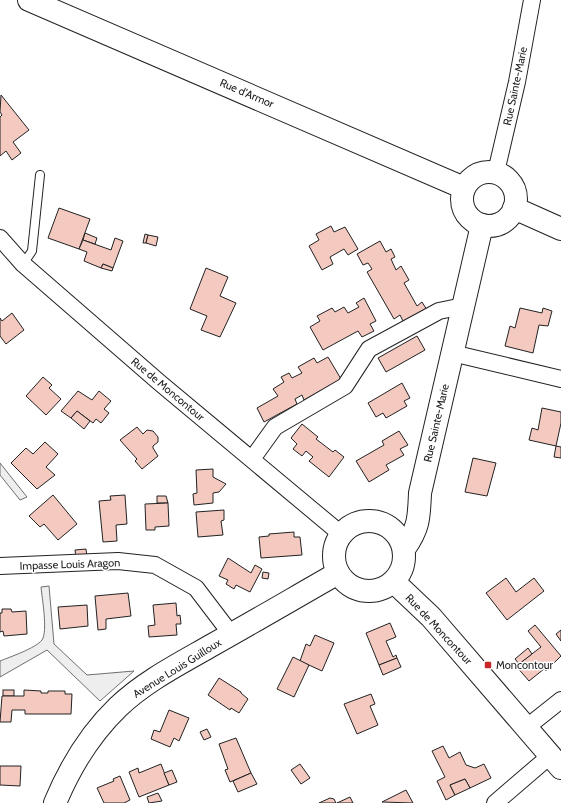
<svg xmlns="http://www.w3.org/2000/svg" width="561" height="803" font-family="Cabin,sans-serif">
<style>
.green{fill:#eee;stroke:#6f6f6f}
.building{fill:#f3c9c0;stroke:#222}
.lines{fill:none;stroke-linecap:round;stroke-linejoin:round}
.lane-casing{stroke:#222;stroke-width:10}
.street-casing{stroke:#222;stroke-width:18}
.secondary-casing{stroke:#222;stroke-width:24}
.lane{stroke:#fff;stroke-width:8}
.street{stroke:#fff;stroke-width:16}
.secondary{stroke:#fff;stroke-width:22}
.poi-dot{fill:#c62828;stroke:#fff;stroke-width:1.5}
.labels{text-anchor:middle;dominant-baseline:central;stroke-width:3;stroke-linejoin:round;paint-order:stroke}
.street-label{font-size:11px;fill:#222;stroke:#fff}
.poi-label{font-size:11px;fill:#222;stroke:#fff;text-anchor:start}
</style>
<rect width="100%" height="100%" fill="#fff"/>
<g class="green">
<polygon points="0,463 27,497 20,500 0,475"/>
<path d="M49,586L54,644L87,675L134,671L100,701L47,650L0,677V661C10,657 36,648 42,640C48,631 42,598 41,587Z"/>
</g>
<g class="building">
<polygon points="1,95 29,130 13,142 21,153 12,160 6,151 0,156 0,117 2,115 0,112"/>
<polygon points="59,208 90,219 79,249 48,238"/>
<polygon points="331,226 334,232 345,227 358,249 348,255 344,249 330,257 333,264 322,270 309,246 319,240 316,234"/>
<polygon points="85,233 97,238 95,244 83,240"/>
<polygon points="145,234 148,235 146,243 143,243"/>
<polygon points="148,235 158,237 156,246 146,243"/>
<polygon points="115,238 123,241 113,268 103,264 101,268 84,261 87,252 79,249 83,240 111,250"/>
<polygon points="380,241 386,252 391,249 395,257 391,259 396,270 401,266 409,280 404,283 417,306 422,302 427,310 404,323 400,315 394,319 367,272 372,269 368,263 363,265 357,254"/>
<polygon points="103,264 113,268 112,271 101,268"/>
<polygon points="206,268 228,277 220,296 236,303 220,337 201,330 207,316 190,309"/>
<polygon points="364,298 376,321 370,324 374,331 362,337 358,331 323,350 310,327 320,321 317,316 332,308 335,312 344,307 348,313 359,307 356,303"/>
<polygon points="520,308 542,313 543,308 552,311 548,326 539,325 533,353 505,346 510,326 515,328"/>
<polygon points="12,313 24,330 6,344 0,336 0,318 2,321"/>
<polygon points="417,336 425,350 386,372 378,358"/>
<polygon points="328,357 341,379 304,400 302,395 295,399 297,404 264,422 257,408 278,396 273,389 284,382 281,377 289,373 292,378 302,373 298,367 314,358 317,363"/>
<polygon points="43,377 52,385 49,388 61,399 46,415 26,396"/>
<polygon points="402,383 410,398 404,401 407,406 386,418 383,413 376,417 368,403"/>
<polygon points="78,391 92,400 99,391 111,401 104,409 109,413 101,423 96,419 93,423 77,411 71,418 61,411"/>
<polygon points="542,408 561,412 561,423 556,446 529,440 532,428 538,430"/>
<polygon points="77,411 90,421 84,429 71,418"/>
<polygon points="302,424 318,437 316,439 333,452 335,450 344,457 329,477 309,461 313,457 306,451 302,456 293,449 297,444 291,438"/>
<polygon points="137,427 143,434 147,430 153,431 158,437 158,442 153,446 153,448 158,456 142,469 135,461 137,459 120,440"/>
<polygon points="399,431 408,445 400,449 404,455 386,465 389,470 369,482 356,461 384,445 382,441"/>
<polygon points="45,442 58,454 46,467 55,475 37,489 11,463 26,448 33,454"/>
<polygon points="556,446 561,447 561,458 554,457"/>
<polygon points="473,458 496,463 487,496 465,492"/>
<polygon points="213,469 213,477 226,484 219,492 213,493 213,503 194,505 193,494 197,493 196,470"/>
<polygon points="53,495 77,524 58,540 44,524 40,527 29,516"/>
<polygon points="125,495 127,524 116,525 117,541 103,542 99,501 111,500 110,496"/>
<polygon points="157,496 166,496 168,503 157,503"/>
<polygon points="168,503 169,526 155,527 155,530 146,530 145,504"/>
<polygon points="224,510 224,520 221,521 223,535 198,537 196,512"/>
<polygon points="294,532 294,537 300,537 302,555 261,558 259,537 269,536 269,534"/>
<polygon points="86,549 87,557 76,558 75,550"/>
<polygon points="228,558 251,573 255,565 262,569 250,592 236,585 234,589 226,584 228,580 219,576"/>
<polygon points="263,572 269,573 268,579 262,578"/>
<polygon points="506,578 516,592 534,578 544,591 507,620 486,593"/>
<polygon points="128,593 131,616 106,619 106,629 98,630 95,596"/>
<polygon points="176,603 177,616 180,615 181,624 176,624 177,635 149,637 148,626 155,625 153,605"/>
<polygon points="87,605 88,626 60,629 58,607"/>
<polygon points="2,609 11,609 12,612 26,611 27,634 4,636 3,631 0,632 0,613 2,613"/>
<polygon points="390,623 396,637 386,641 393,657 396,655 397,658 379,665 366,633"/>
<polygon points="535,625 561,656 546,671 544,669 529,681 516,666 541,647 528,631"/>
<polygon points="561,630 561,641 556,634"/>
<polygon points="315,635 334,643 322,671 300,661 306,644 310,646"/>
<polygon points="528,648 532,654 519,664 515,659"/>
<polygon points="293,657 309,665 294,697 277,689"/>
<polygon points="397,658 401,667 383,675 379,665"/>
<polygon points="219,678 241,692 241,693 248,699 239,713 231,708 230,710 208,695"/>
<rect x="3" y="690" width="11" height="6"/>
<polygon points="24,690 41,691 41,693 48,693 48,691 65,691 65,694 72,694 71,714 25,714 25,710 12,710 11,722 0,722 2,696 24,696"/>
<polygon points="371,694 375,704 370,706 378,725 357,734 344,704"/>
<polygon points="169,710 189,718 179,741 174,738 170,747 151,739 154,730 160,732"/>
<polygon points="207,729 211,737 204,740 200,732"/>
<polygon points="236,738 251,773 230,782 225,770 228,769 219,744"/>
<polygon points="443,746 449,758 460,752 466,765 475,768 484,764 491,778 470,788 465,779 450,785 455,795 446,800 437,781 445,777 432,751"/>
<polygon points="161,764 169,785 139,797 129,772 138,768 139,773"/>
<polygon points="300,764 310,778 301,784 291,770"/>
<polygon points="0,766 21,766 20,786 0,785"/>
<polygon points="172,770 177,782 169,785 164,773"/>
<polygon points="251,773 257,784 238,792 233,781"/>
<polygon points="120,776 130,800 124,803 104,803 97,788 114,781 113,779"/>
<polygon points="465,779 470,788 455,795 450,785"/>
<polygon points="406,790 413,803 382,802"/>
<polygon points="158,793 162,801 149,803 147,797"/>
<polygon points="350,797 353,803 337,803"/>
<polygon points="330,798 334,799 336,803 319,803"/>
</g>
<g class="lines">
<defs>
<polyline id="lane" points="23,264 32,251 40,175"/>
<g id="street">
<polyline points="496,172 517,82 532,0"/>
<polyline points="0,238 23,264 160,383 341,534"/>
<polyline points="452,353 561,379"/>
<polyline points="252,459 275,427 345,386 369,349 439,311 463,306"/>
<polyline points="0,566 118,561 155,565 196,588 231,634"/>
<polyline points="527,727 561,700"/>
<polyline points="495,803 551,755"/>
</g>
<g id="secondary">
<polyline points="29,0 464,188"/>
<circle cx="489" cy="199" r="27"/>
<polyline points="514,208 561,229"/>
<circle cx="369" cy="556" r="35"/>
<path d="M404,549C419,528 419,518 420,493L482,225"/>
<polyline points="394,582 431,617 561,768"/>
<path d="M55,803C70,767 90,734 118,707C145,681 181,663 214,644C255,621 296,597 338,573"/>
</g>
</defs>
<use href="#lane" class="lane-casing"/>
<use href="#street" class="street-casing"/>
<use href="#secondary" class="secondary-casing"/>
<use href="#lane" class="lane"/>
<use href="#street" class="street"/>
<use href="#secondary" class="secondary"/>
</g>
<rect class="poi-dot" x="484" y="661" width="8" height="8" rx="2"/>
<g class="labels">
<g class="street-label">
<text transform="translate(515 86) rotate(-78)">Rue Sainte-Marie</text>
<text transform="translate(247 93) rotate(23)">Rue d'Armor</text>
<text transform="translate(168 389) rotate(40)">Rue de Moncontour</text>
<text transform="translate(436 423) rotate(-77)">Rue Sainte-Marie</text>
<text transform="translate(70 564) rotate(-2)">Impasse Louis Aragon</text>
<text transform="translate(439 629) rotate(47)">Rue de Moncontour</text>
<text transform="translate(177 668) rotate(-32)">Avenue Louis Guilloux</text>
</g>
<g class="poi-label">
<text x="496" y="665">Moncontour</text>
</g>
</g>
</svg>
